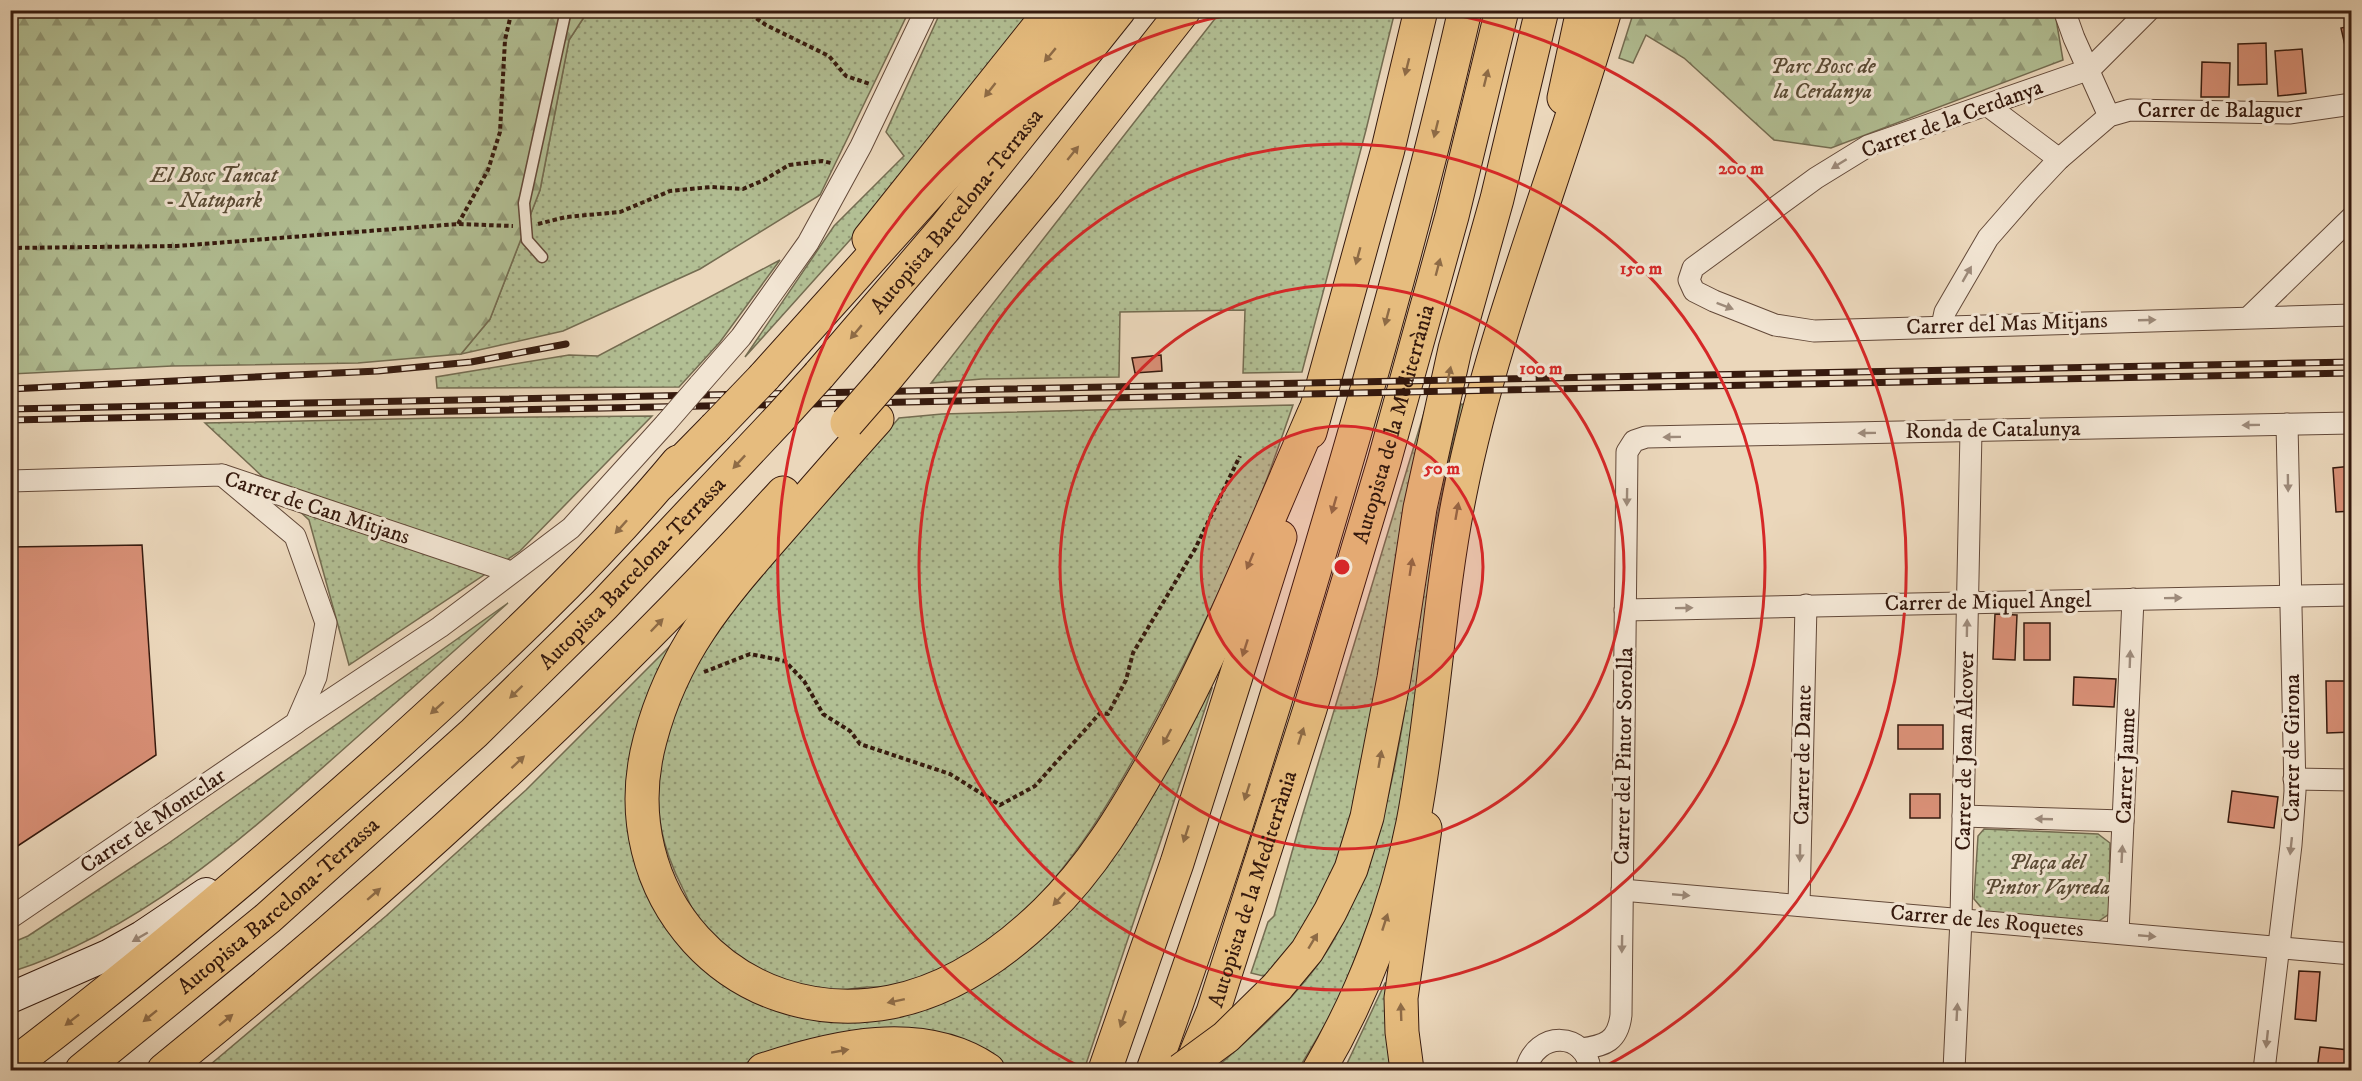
<svg xmlns="http://www.w3.org/2000/svg" width="2362" height="1081" font-family="'IM FELL DW Pica',serif">
<style>
.grass{fill:url(#grass-dots);stroke:#746c51;stroke-width:1.5}
.forest{fill:url(#forest-firs);stroke:#746c51;stroke-width:1.5}
.building{fill:#d99077;stroke:#361a0e;stroke-width:1.5}
.lines{fill:none;stroke-linecap:round;stroke-linejoin:round}
.service-casing{stroke:#634939;stroke-width:13}
.minor-casing{stroke:#634939;stroke-width:23}
.secondary-casing{stroke:#361a0e;stroke-width:32}
.primary-casing{stroke:#361a0e;stroke-width:35}
.trunk-casing{stroke:#361a0e;stroke-width:35}
.motorway-casing{stroke:#361a0e;stroke-width:35}
.path{stroke:#361a0e;stroke-width:4;stroke-dasharray:4.5 3;stroke-linecap:butt}
.service{stroke:#f2e5d3;stroke-width:10}
.minor{stroke:#f2e5d3;stroke-width:21}
.secondary{stroke:#f2e5d3;stroke-width:30}
.primary{stroke:#e6bc7e;stroke-width:33}
.trunk{stroke:#e6bc7e;stroke-width:33}
.motorway{stroke:#e6bc7e;stroke-width:33}
.rail-casing{stroke:#361a0e;stroke-width:7}
.rail{stroke:#f2e5d3;stroke-width:4.5;stroke-dasharray:14;stroke-linecap:butt}
.minor-bridge-casing{stroke:#634939;stroke-width:23;stroke-linecap:butt}
.trunk-bridge-casing{stroke:#361a0e;stroke-width:35;stroke-linecap:butt}
.motorway-bridge-casing{stroke:#361a0e;stroke-width:35;stroke-linecap:butt}
.minor-bridge{stroke:#f2e5d3;stroke-width:21}
.trunk-bridge{stroke:#e6bc7e;stroke-width:33}
.motorway-bridge{stroke:#e6bc7e;stroke-width:33}
.oneway{fill:#8e6b46}
.oneway2{fill:#9d8a7a}
.ring{fill:none;stroke:#d62828;stroke-width:3}
.labels{text-anchor:middle;dominant-baseline:central;stroke-width:6;stroke-linejoin:round;paint-order:stroke}
.park-label{font-size:22px;font-style:italic;fill:#5b4c36;stroke:#f2e5d3}
.street-label{font-size:22px;fill:#361a0e;stroke:#f2e5d3}
.centre{fill:#d62828;stroke:#f2e5d3;stroke-width:3}
.ring-label{font-size:18px;text-anchor:middle;font-weight:bold;fill:#d62828;stroke:#f2e5d3;stroke-width:6;stroke-linejoin:round;paint-order:stroke}
</style>
<defs>
<pattern id="grass-dots" width="8" height="8" patternUnits="userSpaceOnUse" patternTransform="scale(1.5)"><rect width="8" height="8" fill="#b2bf94"/><path d="M2 2h.1M6 6h.1" fill="none" stroke="#929a77" stroke-width="1.8" stroke-linecap="round"/></pattern>
<pattern id="forest-firs" width="22" height="20" patternUnits="userSpaceOnUse" patternTransform="scale(1.5)"><rect width="22" height="20" fill="#b2bf94"/><path d="M5 1l3.5 6h-7zM16 11l3.5 6h-7z" fill="#929a77"/></pattern>
</defs>
<rect width="100%" height="100%" fill="#ebd7bb"/>
<filter id="stains"><feTurbulence type="fractalNoise" baseFrequency=".00333" numOctaves="4"/><feColorMatrix values="0 0 0 0 .2 0 0 0 0 .09 0 0 0 0 .02 0 0 0 .5 -.17"/></filter>
<radialGradient id="worn" r=".72"><stop offset=".6" stop-color="#630" stop-opacity="0"/><stop offset="1" stop-color="#630" stop-opacity=".3"/></radialGradient>
<g class="grass">
<polygon points="588,11 909,11 820,195 700,269 563,331 461,354 490,319 540,190 569,40"/>
<polygon points="941,11 1032,11 885,201 745,357 834,226 904,156 886,132"/>
<polygon points="1221,11 1395,11 1366,130 1302,372 1243,373 1245,310 1120,312 1119,377 982,379 931,383"/>
<polygon points="780,260 720,342 679,387 437,388 436,377 569,355 598,356"/>
<polygon points="1427,403 1376,734 1331,891 1271,978 1251,973 1268,922 1274,916 1301,820"/>
<path d="M1461,404L1468,405L1394,849L1379,896L1337,1005L1298,1070H1217L1218,1066C1258,1031 1298,996 1327,951C1338,935 1346,916 1354,899C1395,805 1404,713 1420,613C1430,543 1446,474 1461,404Z"/>
<path d="M1293,405C1281,439 1270,473 1256,507C1227,578 1193,648 1157,716C1115,795 1070,875 1000,933C975,953 935,975 905,984C893,988 879,987 867,987C854,988 841,991 828,990C780,987 724,957 697,917C691,909 688,898 683,889C662,848 653,810 661,763C675,671 744,596 802,528C835,492 867,455 899,418L942,414Z"/>
<polygon points="652,416 520,551 349,665 309,520 205,423 441,418"/>
<path d="M508,603C451,653 395,704 338,754C240,841 137,932 11,972V943L28,936L166,845Z"/>
<path d="M674,642C664,673 653,703 643,733C638,747 631,762 629,777C614,881 682,978 780,1011L985,974L1208,688H1212L1084,1070H1010L987,1052L751,1061L730,1070H204L386,916L526,790Z"/>
<polygon points="1984,829 2098,834 2110,843 2109,914 2096,923 1985,912 1974,899 1978,836"/>
<polygon points="1385,983 1391,983 1395,1070 1344,1070"/>
</g>
<g class="forest">
<polygon points="10,11 588,11 569,40 540,190 490,319 461,354 358,363 172,366 11,374"/>
<polygon points="1634,11 2061,11 2055,13 2063,60 1831,148 1774,140 1684,58 1646,35 1633,63 1619,58"/>
</g>
<g class="building">
<polygon points="2352,26 2352,76 2341,28"/>
<polygon points="2266,43 2267,84 2238,85 2238,44"/>
<polygon points="2302,49 2306,93 2278,96 2275,51"/>
<polygon points="2202,62 2230,63 2229,97 2201,97"/>
<polygon points="1161,355 1162,371 1135,373 1132,358"/>
<polygon points="2352,466 2352,511 2336,512 2333,468"/>
<polygon points="142,545 156,755 10,851 10,547"/>
<polygon points="1995,614 2017,615 2015,660 1993,659"/>
<rect x="2024" y="623" width="26" height="37"/>
<polygon points="2074,677 2116,679 2114,707 2073,705"/>
<polygon points="2326,681 2352,681 2352,732 2327,733"/>
<rect x="1898" y="725" width="45" height="24"/>
<polygon points="2232,791 2278,797 2274,828 2228,822"/>
<rect x="1910" y="794" width="30" height="24"/>
<polygon points="2299,971 2320,972 2316,1021 2295,1019"/>
<polygon points="2320,1047 2349,1050 2346,1070 2317,1070"/>
</g>
<g class="lines">
<defs>
<polyline id="service" points="542,257 527,240 524,203 566,10"/>
<g id="minor">
<polyline points="2064,10 2074,38 2109,116"/>
<polyline points="2149,10 2090,69 1868,146 1816,178 1693,268 1689,280 1694,291 1714,301 1775,325 1814,331 2352,315"/>
<polyline points="1987,105 2059,159"/>
<polyline points="2249,317 2352,217"/>
<polyline points="1942,326 1945,312 1988,238 2029,191 2059,159 2109,116 2130,110 2289,113 2352,104"/>
<polyline points="699,385 741,337 808,243 861,146 926,10"/>
<polyline points="10,481 222,475 511,572"/>
<polyline points="1625,610 2352,595"/>
<polyline points="297,722 440,627 571,528 666,423"/>
<polyline points="2294,779 2352,780"/>
<polyline points="1963,816 2123,821"/>
<polyline points="1622,890 2352,954"/>
<polyline points="1799,905 1806,605"/>
<polyline points="10,918 296,723 316,677 326,623 295,536 222,475"/>
<polyline points="2118,933 2133,599"/>
<path d="M1581,1049C1605,1046 1618,1041 1621,1015L1627,452L1634,441L1646,437L2352,423"/>
<path d="M1526,1070C1536,1029 1587,1032 1590,1070"/>
<polyline points="1954,1070 1961,919 1971,431"/>
<polyline points="2264,1070 2291,845 2295,791 2287,424"/>
</g>
<polyline id="secondary" points="10,998 108,955 142,936 206,893"/>
<g id="primary">
<path d="M854,1070C877,1061 900,1056 926,1056"/>
<polyline points="1407,1070 1402,1032 1401,998 1425,828"/>
</g>
<g id="trunk">
<polyline points="1564,98 1583,10"/>
<polyline points="869,239 1052,10"/>
<polyline points="1277,987 1307,951 1330,912 1351,869 1367,817 1394,678 1420,508 1455,349 1497,199 1542,10"/>
<path d="M10,1067C139,969 262,865 383,757C486,664 589,569 678,462"/>
</g>
<g id="motorway">
<path id="s1" d="M819,375L945,228L1119,10"/>
<polyline points="888,376 1045,187 1184,10"/>
<polyline points="764,377 960,159 1087,10"/>
<path d="M877,419C843,457 810,495 777,533C719,599 673,652 650,740C609,893 733,1032 891,1002C951,990 1003,954 1046,912C1092,868 1125,812 1156,757C1218,646 1264,527 1315,411"/>
<polyline points="1310,432 1388,149 1421,10"/>
<polyline points="660,484 715,428"/>
<path id="s2" d="M82,1070L268,918L474,733L604,605L779,419"/>
<path d="M164,1070C383,892 593,702 783,493"/>
<path d="M763,1070C833,1047 921,1025 988,1070"/>
<polyline points="1105,1070 1177,863 1280,537"/>
<path d="M1153,1070C1217,893 1273,712 1326,531C1377,359 1425,186 1465,10"/>
<path id="s3" d="M1189,1070L1213,1012L1310,709L1384,462L1452,216L1502,10"/>
<path d="M1319,1070C1363,995 1396,909 1413,823C1434,714 1438,602 1460,493C1493,328 1559,172 1605,10"/>
</g>
</defs>
<use href="#service" class="service-casing"/>
<use href="#minor" class="minor-casing"/>
<use href="#secondary" class="secondary-casing"/>
<use href="#primary" class="primary-casing"/>
<use href="#trunk" class="trunk-casing"/>
<use href="#motorway" class="motorway-casing"/>
<g class="path">
<polyline points="744,10 766,25 829,56 846,76 870,84"/>
<polyline points="458,224 488,170 500,132 505,40 512,10"/>
<polyline points="538,224 566,217 620,212 670,191 711,187 743,189 764,180 789,165 822,161 831,163"/>
<polyline points="10,248 177,246 458,224 513,226"/>
<polyline points="704,672 750,654 785,661 804,681 823,714 850,731 860,744 950,774 1000,805 1035,786 1100,713 1108,714 1126,680 1133,653 1195,549 1240,456"/>
</g>
<use href="#service" class="service"/>
<use href="#minor" class="minor"/>
<use href="#secondary" class="secondary"/>
<use href="#primary" class="primary"/>
<use href="#trunk" class="trunk"/>
<use href="#motorway" class="motorway"/>
<defs>
<g id="rail">
<polyline points="10,389 378,371 471,362 566,344"/>
<polyline points="10,409 2352,362"/>
<polyline points="10,420 2352,373"/>
</g>
</defs>
<use href="#rail" class="rail-casing"/>
<use href="#rail" class="rail"/>
<defs>
<polyline id="minor-bridge" points="666,423 699,385"/>
<polyline id="trunk-bridge" points="1181,1070 1226,1037 1277,987"/>
<g id="motorway-bridge">
<polyline points="779,419 819,375"/>
<polyline points="847,423 888,376"/>
<polyline points="715,428 764,377"/>
</g>
</defs>
<use href="#minor-bridge" class="minor-bridge-casing"/>
<use href="#trunk-bridge" class="trunk-bridge-casing"/>
<use href="#motorway-bridge" class="motorway-bridge-casing"/>
<use href="#minor-bridge" class="minor-bridge"/>
<use href="#trunk-bridge" class="trunk-bridge"/>
<use href="#motorway-bridge" class="motorway-bridge"/>
</g>
<defs><path id="oneway-solid" d="M-6-.8H1V-3.2L6.5 0L1 3.2V.8H-6Z" transform="scale(1.5)"/></defs>
<g class="oneway">
<use href="#oneway-solid" transform="translate(1050 55) rotate(130)"/>
<use href="#oneway-solid" transform="translate(1407 67) rotate(104)"/>
<use href="#oneway-solid" transform="translate(1486 78) rotate(-76)"/>
<use href="#oneway-solid" transform="translate(990 90) rotate(128)"/>
<use href="#oneway-solid" transform="translate(1436 129) rotate(104)"/>
<use href="#oneway-solid" transform="translate(1073 153) rotate(-51)"/>
<use href="#oneway-solid" transform="translate(1358 256) rotate(105)"/>
<use href="#oneway-solid" transform="translate(1438 267) rotate(-75)"/>
<use href="#oneway-solid" transform="translate(1387 317) rotate(105)"/>
<use href="#oneway-solid" transform="translate(856 332) rotate(130)"/>
<use href="#oneway-solid" transform="translate(1449 375) rotate(-78)"/>
<use href="#oneway-solid" transform="translate(739 462) rotate(133)"/>
<use href="#oneway-solid" transform="translate(1334 505) rotate(106)"/>
<use href="#oneway-solid" transform="translate(1457 511) rotate(-80)"/>
<use href="#oneway-solid" transform="translate(621 527) rotate(132)"/>
<use href="#oneway-solid" transform="translate(1250 561) rotate(113)"/>
<use href="#oneway-solid" transform="translate(1411 567) rotate(-81)"/>
<use href="#oneway-solid" transform="translate(657 625) rotate(-46)"/>
<use href="#oneway-solid" transform="translate(1245 648) rotate(108)"/>
<use href="#oneway-solid" transform="translate(516 692) rotate(136)"/>
<use href="#oneway-solid" transform="translate(437 708) rotate(138)"/>
<use href="#oneway-solid" transform="translate(1301 736) rotate(-72)"/>
<use href="#oneway-solid" transform="translate(1167 737) rotate(118)"/>
<use href="#oneway-solid" transform="translate(1380 759) rotate(-80)"/>
<use href="#oneway-solid" transform="translate(518 762) rotate(-43)"/>
<use href="#oneway-solid" transform="translate(1247 792) rotate(108)"/>
<use href="#oneway-solid" transform="translate(1186 834) rotate(108)"/>
<use href="#oneway-solid" transform="translate(374 894) rotate(-41)"/>
<use href="#oneway-solid" transform="translate(1059 899) rotate(133)"/>
<use href="#oneway-solid" transform="translate(1385 922) rotate(-72)"/>
<use href="#oneway-solid" transform="translate(1313 941) rotate(-59)"/>
<use href="#oneway-solid" transform="translate(896 1001) rotate(168)"/>
<use href="#oneway-solid" transform="translate(1401 1012) rotate(-92)"/>
<use href="#oneway-solid" transform="translate(150 1016) rotate(141)"/>
<use href="#oneway-solid" transform="translate(1123 1019) rotate(109)"/>
<use href="#oneway-solid" transform="translate(72 1020) rotate(142)"/>
<use href="#oneway-solid" transform="translate(226 1020) rotate(-39)"/>
<use href="#oneway-solid" transform="translate(840 1051) rotate(-10)"/>
</g>
<g class="oneway2">
<use href="#oneway-solid" transform="translate(1839 164) rotate(148)"/>
<use href="#oneway-solid" transform="translate(1967 274) rotate(-60)"/>
<use href="#oneway-solid" transform="translate(1725 306) rotate(21)"/>
<use href="#oneway-solid" transform="translate(2147 320) rotate(-2)"/>
<use href="#oneway-solid" transform="translate(2251 425) rotate(179)"/>
<use href="#oneway-solid" transform="translate(1867 433) rotate(179)"/>
<use href="#oneway-solid" transform="translate(1672 437) rotate(179)"/>
<use href="#oneway-solid" transform="translate(2288 483) rotate(89)"/>
<use href="#oneway-solid" transform="translate(1627 497) rotate(91)"/>
<use href="#oneway-solid" transform="translate(2173 598) rotate(-1)"/>
<use href="#oneway-solid" transform="translate(1684 608) rotate(-1)"/>
<use href="#oneway-solid" transform="translate(1967 628) rotate(-89)"/>
<use href="#oneway-solid" transform="translate(2130 659) rotate(-88)"/>
<use href="#oneway-solid" transform="translate(2044 819) rotate(-178)"/>
<use href="#oneway-solid" transform="translate(2291 846) rotate(96)"/>
<use href="#oneway-solid" transform="translate(1800 853) rotate(91)"/>
<use href="#oneway-solid" transform="translate(2122 854) rotate(-87)"/>
<use href="#oneway-solid" transform="translate(1681 895) rotate(5)"/>
<use href="#oneway-solid" transform="translate(2147 936) rotate(5)"/>
<use href="#oneway-solid" transform="translate(140 937) rotate(150)"/>
<use href="#oneway-solid" transform="translate(1622 944) rotate(91)"/>
<use href="#oneway-solid" transform="translate(1957 1012) rotate(-87)"/>
<use href="#oneway-solid" transform="translate(2267 1039) rotate(96)"/>
</g>
<circle cx="1342" cy="567" r="141" fill="#d62828" fill-opacity=".12"/>
<g class="ring">
<circle cx="1342" cy="567" r="141"/>
<circle cx="1342" cy="567" r="282"/>
<circle cx="1342" cy="567" r="423"/>
<path d="M1086 1070A564 564 0 0 1 1249 11M1435 11A564 564 0 0 1 1598 1070"/>
</g>
<g class="labels">
<g class="park-label">
<text x="1823" y="66">Parc Bosc de<tspan x="1823" dy="25">la Cerdanya</tspan></text>
<text x="214" y="175">El Bosc Tancat<tspan x="214" dy="25">- Natupark</tspan></text>
<text x="2047" y="862">Plaça del<tspan x="2047" dy="25">Pintor Vayreda</tspan></text>
</g>
<g class="street-label">
<text x="2220" y="110">Carrer de Balaguer</text>
<text transform="translate(1952 119) rotate(-20)">Carrer de la Cerdanya</text>
<text stroke="none"><textPath href="#s1" startOffset="214">Autopista Barcelona-Terrassa</textPath></text>
<text transform="translate(2007 324) rotate(-2)">Carrer del Mas Mitjans</text>
<text stroke="none"><textPath href="#s3" startOffset="678">Autopista de la Mediterrània</textPath></text>
<text transform="translate(1993 430) rotate(-1)">Ronda de Catalunya</text>
<text transform="translate(317 508) rotate(18)">Carrer de Can Mitjans</text>
<text stroke="none"><textPath href="#s2" startOffset="742">Autopista Barcelona-Terrassa</textPath></text>
<text transform="translate(1988 602) rotate(-1)">Carrer de Miquel Angel</text>
<text transform="translate(2292 748) rotate(-90)">Carrer de Girona</text>
<text transform="translate(1965 751) rotate(-89)">Carrer de Joan Alcover</text>
<text transform="translate(1803 755) rotate(-89)">Carrer de Dante</text>
<text transform="translate(1624 756) rotate(-89)">Carrer del Pintor Sorolla</text>
<text transform="translate(2126 766) rotate(-88)">Carrer Jaume</text>
<text transform="translate(153 821) rotate(-34)">Carrer de Montclar</text>
<text stroke="none"><textPath href="#s3" startOffset="192">Autopista de la Mediterrània</textPath></text>
<text stroke="none"><textPath href="#s2" startOffset="256">Autopista Barcelona-Terrassa</textPath></text>
<text transform="translate(1987 921) rotate(5)">Carrer de les Roquetes</text>
</g>
</g>
<circle cx="1342" cy="567" r="9" class="centre"/>
<g class="ring-label">
<text x="1741" y="174">200 m</text>
<text x="1641" y="274">150 m</text>
<text x="1541" y="374">100 m</text>
<text x="1442" y="474">50 m</text>
</g>
<rect width="2362" height="1081" fill="none" stroke="#ebd7bb" stroke-width="36"/>
<rect x="12" y="12" width="2338" height="1057" fill="none" stroke="#361a0e" stroke-width="3"/>
<rect x="18" y="18" width="2326" height="1045" fill="none" stroke="#361a0e" stroke-width="1.5"/>
<rect width="100%" height="100%" filter="url(#stains)"/>
<rect width="100%" height="100%" fill="url(#worn)"/>
</svg>
